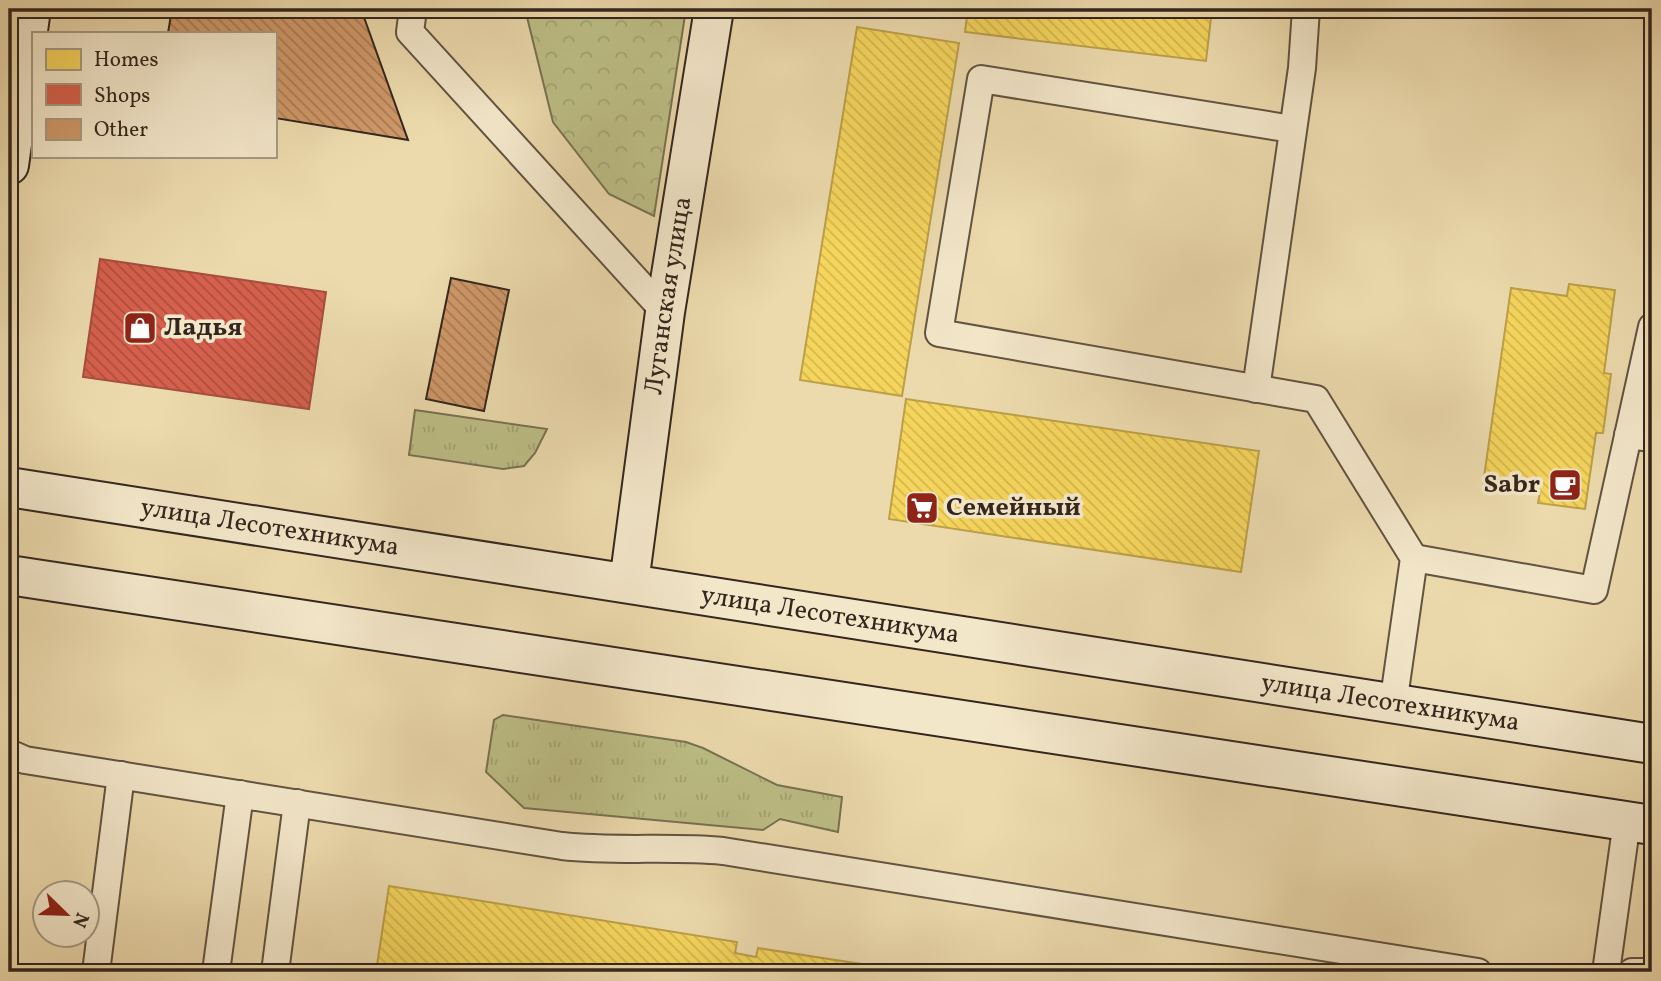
<svg xmlns="http://www.w3.org/2000/svg" width="1661" height="981" font-family="Vollkorn,serif">
<style>
.grass{fill:url(#grass-tufts);stroke:#787252;stroke-width:2}
.forest{fill:url(#forest-crowns);stroke:#787252;stroke-width:2}
.homes{fill:url(#homes-back-hatch);stroke:#bca049;stroke-width:2}
.shops{fill:url(#shops-back-hatch);stroke:#a54f3f;stroke-width:2}
.building{fill:url(#building-back-hatch);stroke:#34261d;stroke-width:2}
.lines{fill:none;stroke-linecap:round;stroke-linejoin:round}
.lane-casing{stroke:#625341;stroke-width:30}
.secondary-casing{stroke:#34261d;stroke-width:42}
.lane{stroke:#f3e7ca;stroke-width:26}
.secondary{stroke:#f3e7ca;stroke-width:38}
.labels{text-anchor:middle;dominant-baseline:central;stroke-width:7;stroke-linejoin:round;paint-order:stroke}
.street-label{font-size:26px;fill:#34261d;stroke:#f3e7ca}
.poi-label{font-size:26px;font-weight:bold;fill:#34261d;stroke:#f3e7ca;text-anchor:start}
</style>
<defs>
<pattern id="grass-tufts" width="24" height="20" patternUnits="userSpaceOnUse" patternTransform="scale(1.75)"><rect width="24" height="20" fill="#bdbe86"/><path d="M3 7l-1-3M5 7V3M7 7l1-3M15 17l-1-3M17 17v-4M19 17l1-3" fill="none" stroke="#a3a373"/></pattern>
<pattern id="forest-crowns" width="20" height="18" patternUnits="userSpaceOnUse" patternTransform="scale(1.75)"><rect width="20" height="18" fill="#bdbe86"/><path d="M2 6a3 3 0 1 1 6 0M12 15a3 3 0 1 1 6 0" fill="none" stroke="#a3a373"/></pattern>
<pattern id="homes-back-hatch" width="6" height="6" patternUnits="userSpaceOnUse" patternTransform="scale(1.75)"><rect width="6" height="6" fill="#f6d55c"/><path d="M-1 5l2 2M0 0l6 6M5-1l2 2" fill="none" stroke="#d4b750"/></pattern>
<pattern id="shops-back-hatch" width="6" height="6" patternUnits="userSpaceOnUse" patternTransform="scale(1.75)"><rect width="6" height="6" fill="#d6604d"/><path d="M-1 5l2 2M0 0l6 6M5-1l2 2" fill="none" stroke="#ae4f3f"/></pattern>
<pattern id="building-back-hatch" width="6" height="6" patternUnits="userSpaceOnUse" patternTransform="scale(1.75)"><rect width="6" height="6" fill="#cf9869"/><path d="M-1 5l2 2M0 0l6 6M5-1l2 2" fill="none" stroke="#a97c56"/></pattern>
</defs>
<rect width="100%" height="100%" fill="#ecdaad"/>
<filter id="stains"><feTurbulence type="fractalNoise" baseFrequency=".00286" numOctaves="4"/><feColorMatrix values="0 0 0 0 .2 0 0 0 0 .09 0 0 0 0 .02 0 0 0 .5 -.17"/></filter>
<radialGradient id="worn" r=".72"><stop offset=".6" stop-color="#630" stop-opacity="0"/><stop offset="1" stop-color="#630" stop-opacity=".3"/></radialGradient>
<g class="grass">
<polygon points="415,410 547,429 535,453 524,466 503,469 409,455"/>
<polygon points="503,715 686,742 703,748 777,785 842,797 838,832 780,819 763,830 524,808 486,772 494,720"/>
</g>
<polygon class="forest" points="525,9 686,9 654,216 609,194 553,122"/>
<g class="homes">
<polygon points="968,9 1212,9 1206,61 965,32"/>
<polygon points="857,27 959,43 902,396 800,380"/>
<polygon points="1569,284 1615,290 1604,373 1611,374 1603,433 1596,433 1585,509 1538,503 1540,492 1483,484 1511,288 1567,296"/>
<polygon points="906,399 1259,451 1241,572 889,519"/>
<polygon points="389,886 737,942 735,953 756,957 758,948 913,972 376,972"/>
</g>
<polygon class="shops" points="100,259 326,292 309,409 83,377"/>
<g class="building">
<polygon points="172,9 361,9 408,140 275,118 275,33 168,33"/>
<polygon points="451,278 509,290 484,411 426,399"/>
</g>
<g class="lines">
<defs>
<g id="lane">
<polyline points="413,9 410,32 665,312"/>
<polyline points="1292,129 981,79 939,333 1316,399 1414,558 1393,705"/>
<polyline points="1256,389 1302,68 1306,9"/>
<polyline points="1628,435 1652,438"/>
<polyline points="1414,558 1594,590 1652,327"/>
<path d="M9,753L25,760L562,846C616,852 669,846 723,851L1478,972"/>
<polyline points="96,972 121,775"/>
<polyline points="216,972 240,794"/>
<polyline points="275,972 297,803"/>
<polyline points="1606,972 1627,821"/>
<polyline points="1632,972 1652,972"/>
</g>
<g id="secondary">
<polyline points="9,165 31,9"/>
<path id="s1" d="M9,487L1652,744"/>
<polyline points="9,575 1652,825"/>
<path id="s2" d="M629,583L665,312L714,9"/>
</g>
</defs>
<use href="#lane" class="lane-casing"/>
<use href="#secondary" class="secondary-casing"/>
<use href="#lane" class="lane"/>
<use href="#secondary" class="secondary"/>
</g>
<defs>
<symbol id="shop-square" viewBox="-11 -11 22 22"><rect x="-9" y="-9" width="18" height="18" rx="4" fill="#8f2418" stroke="#f3e7ca"/><path d="M-5-2.5h2.3a2.7 3.5 0 0 1 5.4 0H5L5.5 6h-11ZM-1.5-2.5h3a1.5 2.3 0 0 0-3 0Z" fill="#fff"/></symbol>
<symbol id="cafe-square" viewBox="-11 -11 22 22"><rect x="-9" y="-9" width="18" height="18" rx="4" fill="#8f2418" stroke="#f3e7ca"/><path d="M-5.5-4.5H6V0H3Q3 3.5 0 3.5H-2.5Q-5.5 3.5-5.5 0ZM3-3.2v2h1.7v-2ZM-6 4.5H4V6H-6Z" fill="#fff"/></symbol>
<symbol id="supermarket-square" viewBox="-11 -11 22 22"><rect x="-9" y="-9" width="18" height="18" rx="4" fill="#8f2418" stroke="#f3e7ca"/><path d="M-6-5.5h2.5l.6 2H6L4.5 2H-2.5L-4.4-4H-6ZM-1.5 3.2a1.3 1.3 0 1 0 .1 0ZM3 3.2a1.3 1.3 0 1 0 .1 0Z" fill="#fff"/></symbol>
</defs>
<g fill-rule="evenodd">
<use href="#shop-square" x="121" y="309" width="38" height="38"/>
<use href="#cafe-square" x="1546" y="466" width="38" height="38"/>
<use href="#supermarket-square" x="903" y="489" width="38" height="38"/>
</g>
<g class="labels">
<g class="street-label">
<text stroke="none"><textPath href="#s2" startOffset="290">Луганская улица</textPath></text>
<text stroke="none"><textPath href="#s1" startOffset="264">улица Лесотехникума</textPath></text>
<text stroke="none"><textPath href="#s1" startOffset="831">улица Лесотехникума</textPath></text>
<text stroke="none"><textPath href="#s1" startOffset="1398">улица Лесотехникума</textPath></text>
</g>
<g class="poi-label">
<text x="164" y="328">Ладья</text>
<text x="1540" y="485" text-anchor="end">Sabr</text>
<text x="946" y="508">Семейный</text>
</g>
</g>
<rect width="1661" height="981" fill="none" stroke="#ecdaad" stroke-width="35"/>
<rect x="10" y="10" width="1640" height="960" fill="none" stroke="#34261d" stroke-width="3.5"/>
<rect x="18" y="18" width="1626" height="946" fill="none" stroke="#34261d" stroke-width="2"/>
<rect x="32" y="32" width="245" height="126" fill="#f3e7ca" stroke="#a79a85" stroke-width="2"/>
<rect x="46" y="49" width="35" height="21" fill="#f6d55c" stroke="#a79a85" stroke-width="2"/>
<text x="94" y="66" font-size="21" fill="#34261d">Homes</text>
<rect x="46" y="84" width="35" height="21" fill="#d6604d" stroke="#a79a85" stroke-width="2"/>
<text x="94" y="102" font-size="21" fill="#34261d">Shops</text>
<rect x="46" y="119" width="35" height="21" fill="#cf9869" stroke="#a79a85" stroke-width="2"/>
<text x="94" y="136" font-size="21" fill="#34261d">Other</text>
<g transform="translate(66 914) rotate(113)"><circle r="33" fill="#f3e7ca" stroke="#a79a85" stroke-width="2"/>
<path d="M0-5L12 26L0 18L-12 26Z" fill="#8f2418"/>
<text y="-10" font-size="19" font-weight="bold" text-anchor="middle" fill="#34261d">N</text>
</g>
<rect width="100%" height="100%" filter="url(#stains)"/>
<rect width="100%" height="100%" fill="url(#worn)"/>
</svg>
